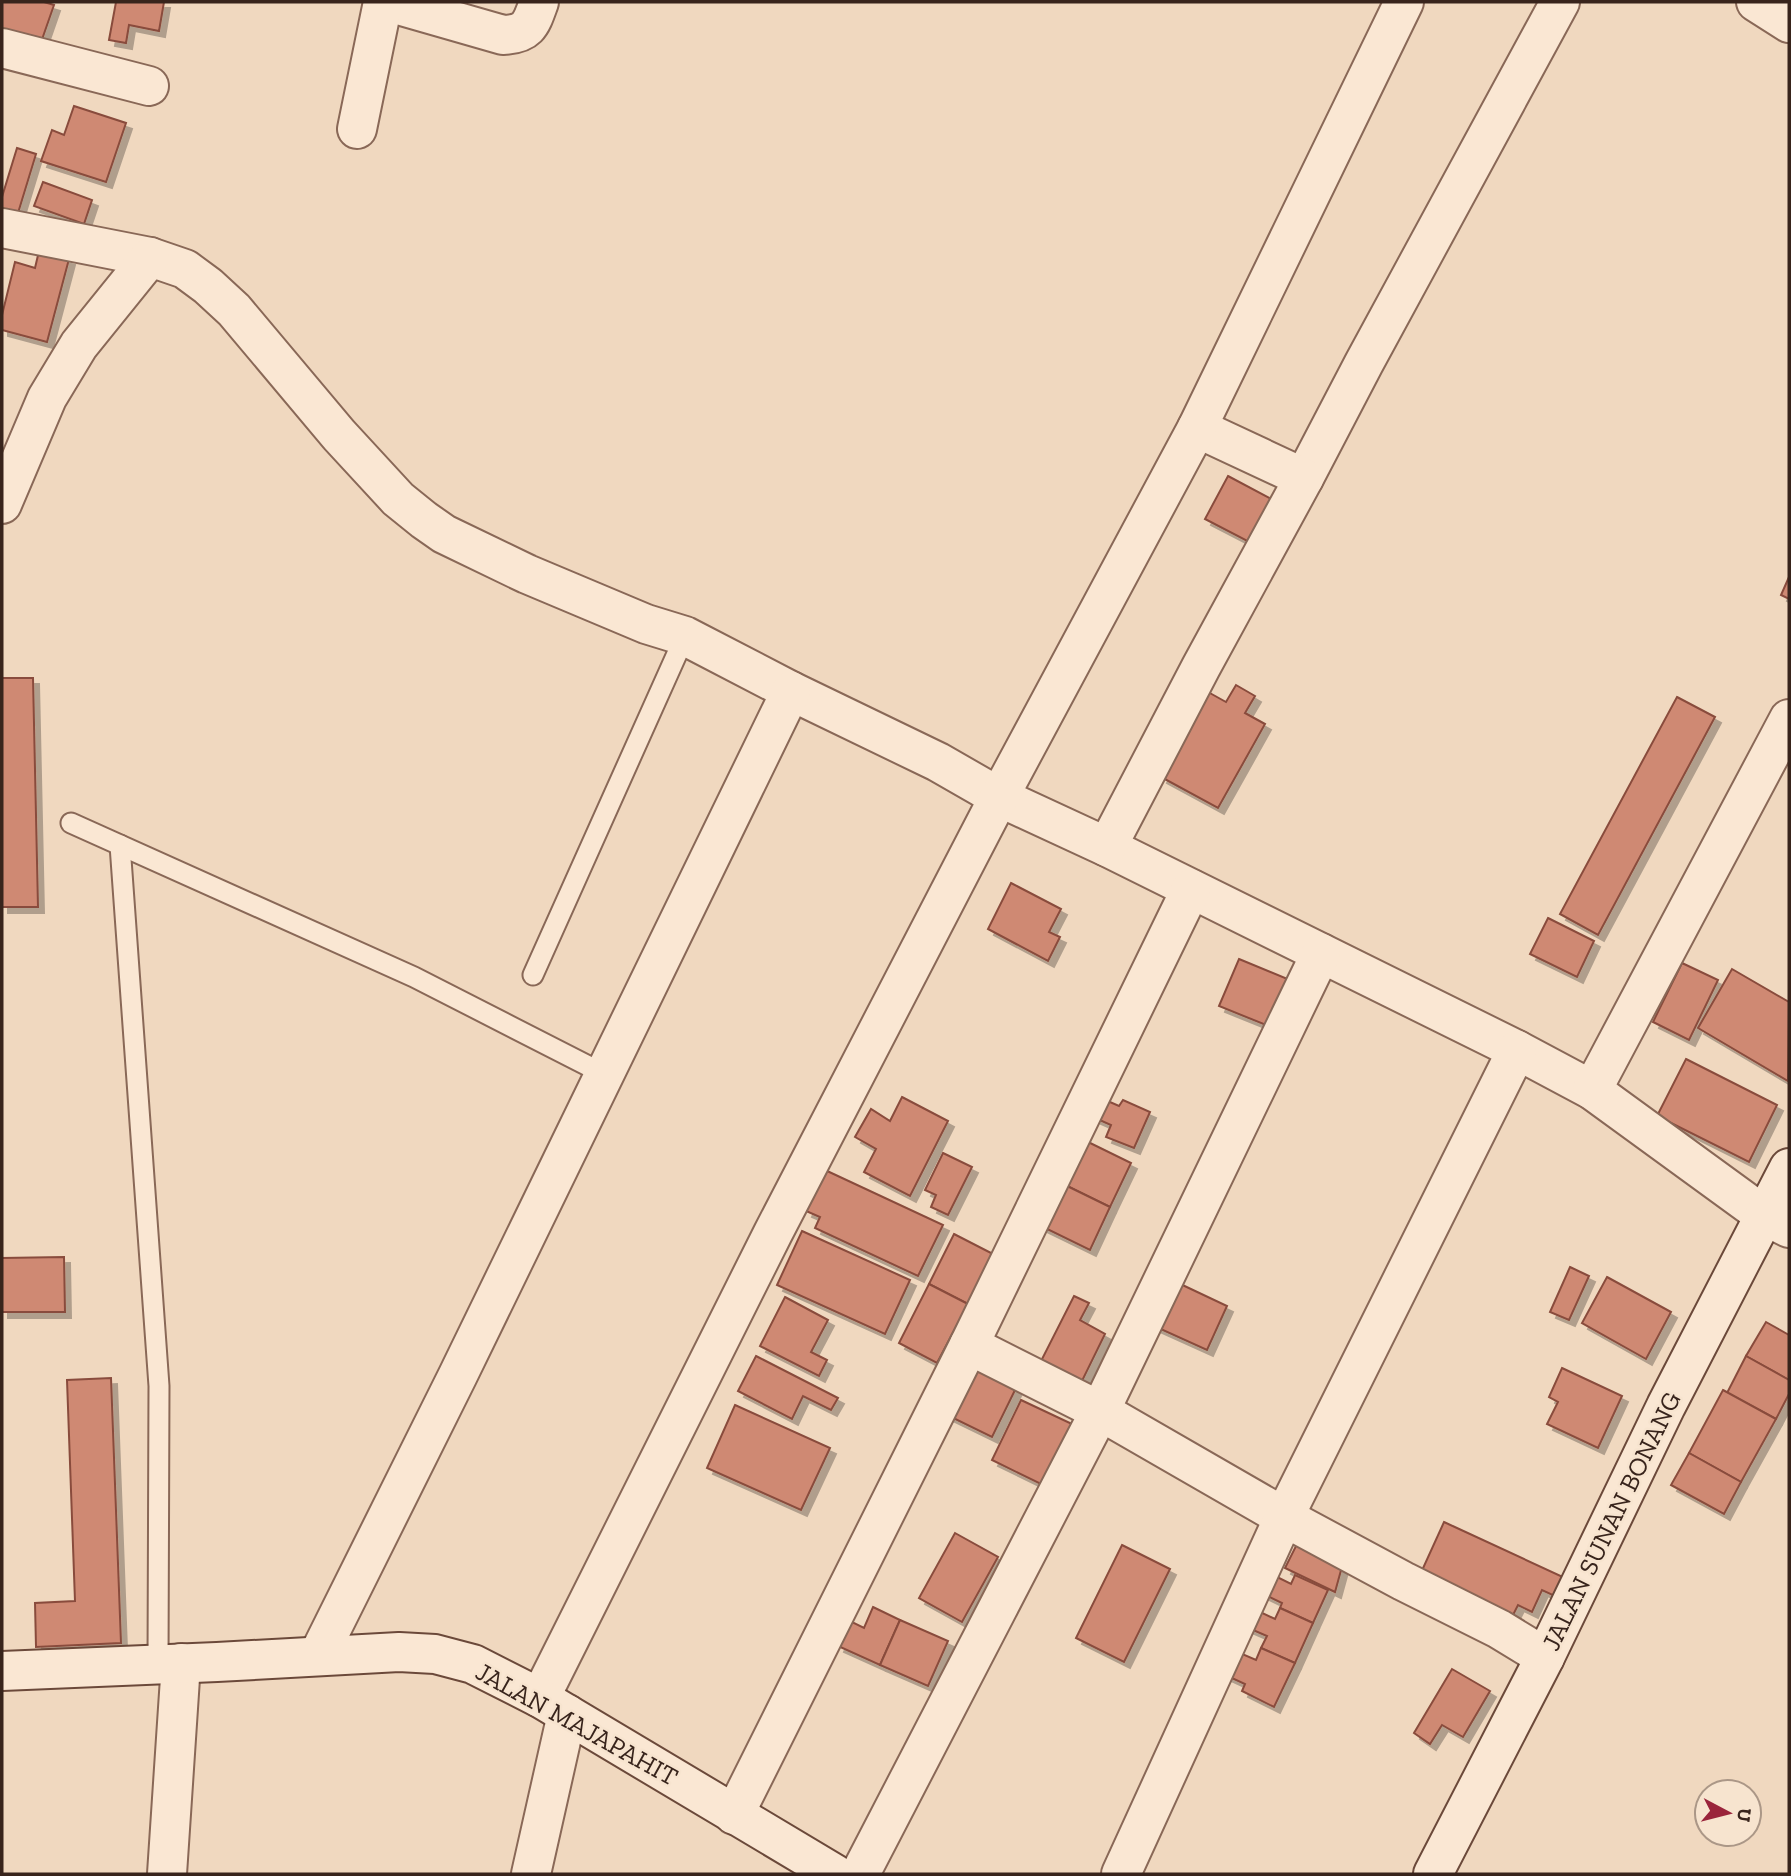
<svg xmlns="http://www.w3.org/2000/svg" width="1791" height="1876" font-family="'Zilla Slab',serif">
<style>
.building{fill:#cf8973;stroke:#894c3c;stroke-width:2;filter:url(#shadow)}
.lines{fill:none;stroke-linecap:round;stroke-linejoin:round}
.lane-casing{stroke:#896857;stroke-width:23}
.street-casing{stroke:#896857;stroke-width:42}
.secondary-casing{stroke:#6b493a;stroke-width:42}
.lane{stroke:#fae7d3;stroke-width:19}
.street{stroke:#fae7d3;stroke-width:38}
.secondary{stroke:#fae7d3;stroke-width:38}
.labels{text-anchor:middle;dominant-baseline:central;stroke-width:5;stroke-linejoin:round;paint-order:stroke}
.street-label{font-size:26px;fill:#38241c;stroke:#f7e4cf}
</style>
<defs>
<filter id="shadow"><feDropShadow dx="6" dy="6" stdDeviation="0" flood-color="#0004"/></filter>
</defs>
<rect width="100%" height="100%" fill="#f0d8bf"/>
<g class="building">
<polygon points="2,2 44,2 54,5 39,48 2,35"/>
<polygon points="116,2 164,2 159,31 129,25 126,43 109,40"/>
<polygon points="74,106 126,123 106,182 41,161 52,130 64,135"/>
<polygon points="17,148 36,154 18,213 2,208 2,197"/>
<polygon points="43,182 92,200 84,224 34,206"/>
<polygon points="39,251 69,259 47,342 2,330 2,315 15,262 35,268"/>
<polygon points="1228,476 1277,502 1255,545 1205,519"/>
<polygon points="1789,577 1789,599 1781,595"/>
<polygon points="2,678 33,678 38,907 2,907"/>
<polygon points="1236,685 1255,696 1245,713 1265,724 1218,808 1161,777 1208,692 1226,702"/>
<polygon points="1677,697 1715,717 1598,935 1560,914"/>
<polygon points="1011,883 1061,909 1049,932 1060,937 1048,961 988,929"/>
<polygon points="1548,918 1594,941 1577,977 1530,954"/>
<polygon points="1239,959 1290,980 1271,1027 1219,1006"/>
<polygon points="1682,963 1718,980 1689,1040 1653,1022"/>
<polygon points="1732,969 1789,1002 1788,1081 1698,1028"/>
<polygon points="1686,1059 1777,1105 1749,1162 1657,1116"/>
<polygon points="902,1097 948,1121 910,1196 864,1172 876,1149 855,1137 871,1109 890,1121"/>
<polygon points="1103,1099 1119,1106 1123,1100 1150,1112 1134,1148 1106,1137 1111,1125 1095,1118"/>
<polygon points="1082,1139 1131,1163 1110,1207 1061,1183"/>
<polygon points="943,1153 972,1167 948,1215 931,1207 936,1195 925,1190"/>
<polygon points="825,1170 943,1225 918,1276 815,1228 820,1217 806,1211"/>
<polygon points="1061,1183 1110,1207 1090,1250 1041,1226"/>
<polygon points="802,1231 910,1280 885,1334 777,1285"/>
<polygon points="954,1234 993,1254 968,1304 929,1284"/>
<polygon points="64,1257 65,1312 2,1312 2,1258"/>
<polygon points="1570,1267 1589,1276 1569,1320 1550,1312"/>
<polygon points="1607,1277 1671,1312 1646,1359 1582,1323"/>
<polygon points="1174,1281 1227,1306 1207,1350 1154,1326"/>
<polygon points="929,1284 968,1304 937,1363 899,1343"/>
<polygon points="1074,1296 1089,1303 1080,1320 1105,1334 1080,1385 1039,1365"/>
<polygon points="785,1297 828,1320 811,1352 827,1360 819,1376 760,1346"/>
<polygon points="1766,1322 1789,1335 1789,1380 1746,1356"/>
<polygon points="756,1356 838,1398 831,1410 803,1396 792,1419 738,1391"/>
<polygon points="1746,1356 1789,1380 1789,1394 1776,1419 1727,1393"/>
<polygon points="970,1363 1017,1386 992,1437 945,1414"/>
<polygon points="1562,1368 1622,1396 1598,1448 1547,1424 1558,1402 1549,1397"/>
<polygon points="111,1378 121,1643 36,1647 35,1603 75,1601 67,1380"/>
<polygon points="1723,1390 1776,1419 1741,1482 1689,1453"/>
<polygon points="1021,1400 1072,1424 1043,1485 992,1460"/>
<polygon points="735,1405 830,1448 801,1510 707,1468"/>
<polygon points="1689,1453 1741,1482 1724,1514 1671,1485"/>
<polygon points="1444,1522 1565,1578 1557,1597 1542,1590 1532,1612 1518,1605 1511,1619 1419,1577"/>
<polygon points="955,1533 998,1557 962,1622 919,1598"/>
<polygon points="1299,1540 1343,1563 1335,1592 1285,1568"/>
<polygon points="1122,1545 1170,1569 1124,1662 1076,1638"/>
<polygon points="1267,1572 1291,1584 1295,1575 1328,1590 1313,1623 1280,1608 1282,1603 1259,1592"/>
<polygon points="873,1607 900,1620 880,1665 838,1646 850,1621 864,1628"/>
<polygon points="1280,1608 1313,1623 1295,1663 1261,1648 1267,1636 1246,1627 1254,1609 1275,1619"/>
<polygon points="900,1620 948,1641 928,1686 880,1665"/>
<polygon points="1261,1648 1295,1663 1274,1707 1242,1691 1245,1684 1223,1674 1233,1650 1256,1660"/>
<polygon points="1452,1669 1490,1691 1463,1737 1442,1725 1430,1744 1414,1733"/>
</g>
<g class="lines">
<defs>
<g id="lane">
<polyline points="71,823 414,977 604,1074"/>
<polyline points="120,845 159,1386 158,1665"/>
<polyline points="533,975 685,636"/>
</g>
<g id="street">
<path d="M388,2L503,35C529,34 531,24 539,2"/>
<polyline points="1756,2 1789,23"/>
<polyline points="2,48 149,86"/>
<polyline points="357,129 383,2"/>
<polyline points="2,228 150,257 185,269 208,286 234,310 339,435 398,499 424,520 444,534 527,574 646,624 685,636 791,691 938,762 999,797 1107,847 1517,1050 1592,1090 1765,1216 1789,1228"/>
<polyline points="1304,478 1364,363 1560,2"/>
<polyline points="2,504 47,398 79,345 150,257"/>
<polyline points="1107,847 1201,667 1304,478 1197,428 1404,2"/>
<polyline points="1592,1090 1789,719"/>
<polyline points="969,1345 1100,1411 1284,1517 1403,1581 1499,1629 1545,1657"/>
<polyline points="318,1656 458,1375 791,691"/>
<polyline points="540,1698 773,1233 999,797 1197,428"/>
<polyline points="734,1815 969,1345 1191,889"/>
<polyline points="167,1874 181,1663"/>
<polyline points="531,1874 567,1714"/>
<polyline points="860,1874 1100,1411 1321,953"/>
<polyline points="1121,1874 1284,1517 1517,1050"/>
</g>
<g id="secondary">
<polyline points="2,1671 217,1662 399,1652 435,1654 473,1664 540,1698 835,1874"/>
<polyline points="1433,1874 1545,1657 1666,1406 1789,1168"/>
</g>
</defs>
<use href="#lane" class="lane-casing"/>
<use href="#street" class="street-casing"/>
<use href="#secondary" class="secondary-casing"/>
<use href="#lane" class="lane"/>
<use href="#street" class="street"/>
<use href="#secondary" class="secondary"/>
</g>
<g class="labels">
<g class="street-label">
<text transform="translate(1611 1521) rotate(-64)">JALAN SUNAN BONANG</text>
<text transform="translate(577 1724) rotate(29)">JALAN MAJAPAHIT</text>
</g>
</g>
<rect width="1791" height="1876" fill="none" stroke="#38241c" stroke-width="7"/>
<g transform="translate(1728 1813) rotate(97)"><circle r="33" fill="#f7e4cf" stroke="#ab9787" stroke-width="2"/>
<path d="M0-5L12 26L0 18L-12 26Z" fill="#9a243b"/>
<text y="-10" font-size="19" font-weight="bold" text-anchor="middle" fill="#38241c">U</text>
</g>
</svg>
